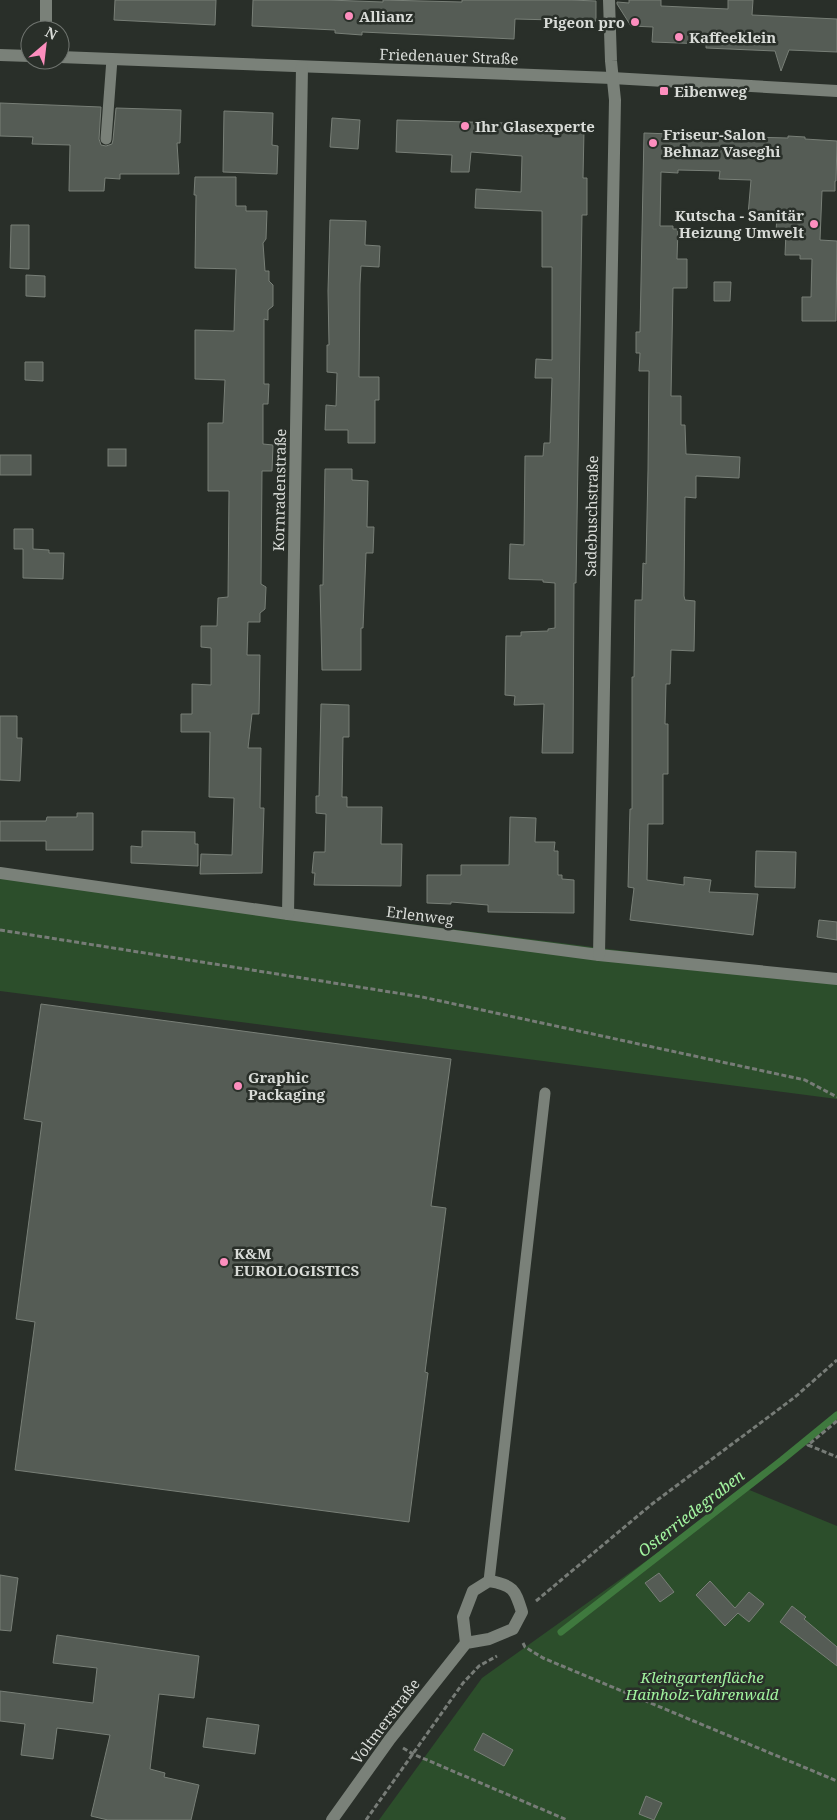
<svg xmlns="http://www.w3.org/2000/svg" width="837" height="1820" font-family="'Noto Serif',serif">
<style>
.green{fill:#2c4e2b}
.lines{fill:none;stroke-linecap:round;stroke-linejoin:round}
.stream{stroke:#3f793e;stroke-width:7}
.building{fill:#555c55;stroke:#787f77}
.path{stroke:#777c77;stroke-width:3;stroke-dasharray:5 2.5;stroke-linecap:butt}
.lane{stroke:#7a8179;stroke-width:11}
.street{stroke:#7a8179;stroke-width:12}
.poi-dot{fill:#fd8ebe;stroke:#292f29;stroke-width:2}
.labels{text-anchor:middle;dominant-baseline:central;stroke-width:5;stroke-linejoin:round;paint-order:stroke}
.poi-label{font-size:15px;font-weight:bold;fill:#d9dcd8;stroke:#292f29;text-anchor:start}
.street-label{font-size:15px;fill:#d9dcd8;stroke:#292f29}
.park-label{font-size:15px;font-style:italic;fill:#a1f39f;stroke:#292f29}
.water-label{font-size:16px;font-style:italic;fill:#a3f5a0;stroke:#292f29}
</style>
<rect width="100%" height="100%" fill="#292f29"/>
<g class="green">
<polygon points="0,872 837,978 837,1099 0,991"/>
<polygon points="747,1489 837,1526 837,1820 379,1820 482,1678"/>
</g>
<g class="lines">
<polyline class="stream" points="561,1632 782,1460 837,1415"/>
</g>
<g class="building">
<polygon points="115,0 216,0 215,25 114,20"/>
<polygon points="253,0 328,0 383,2 383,0 462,2 462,0 571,0 596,1 596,21 515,19 514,39 362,32 362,35 335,33 335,30 252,26"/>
<polygon points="629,0 661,0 661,6 728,9 728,0 753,0 752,15 837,19 837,52 789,50 781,71 775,51 706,48 706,44 652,42 653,27 631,26 617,4 617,2 629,3"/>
<polygon points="0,103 101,107 99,139 101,145 106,146 112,144 113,140 116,108 181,110 180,143 177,143 179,174 120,174 120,179 105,178 104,191 69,191 70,145 32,144 33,137 0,136"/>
<polygon points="224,111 273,113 272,145 278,146 277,174 223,172"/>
<polygon points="332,118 360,120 358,149 330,147"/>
<polygon points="397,120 504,123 504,126 584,130 583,178 587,178 587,215 582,215 576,583 574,583 573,753 542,753 544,704 514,705 515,696 505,695 506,636 521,636 521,632 548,631 548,629 555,628 555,583 543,582 543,580 509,579 510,544 524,545 525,456 543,456 544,443 550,443 552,378 535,378 536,359 552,360 552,267 542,267 542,211 475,208 476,189 521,192 522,156 471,152 469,172 451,172 452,155 396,152"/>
<polygon points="644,133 727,136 727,133 749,134 749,137 788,138 788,136 805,137 805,139 837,141 836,181 835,181 835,191 822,191 820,240 837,241 836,321 802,321 802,297 811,297 812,259 800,259 800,255 785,255 786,232 776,232 777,215 748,215 751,180 719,179 720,171 678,170 678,173 661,172 660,226 673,226 673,229 678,229 677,259 687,259 687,288 673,288 671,396 681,396 681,425 685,425 686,454 740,457 739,478 696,476 696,498 685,497 684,596 685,600 695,601 694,651 671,650 670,684 666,684 665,724 668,724 668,774 663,774 663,824 648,824 647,880 684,885 684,877 711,880 709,892 758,894 753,935 630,920 634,888 628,887 630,809 632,809 632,677 634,677 635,600 642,600 643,563 646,564 648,470 649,371 639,371 640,353 636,353 636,332 640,332"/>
<polygon points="195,177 236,177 236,206 246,206 246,211 267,211 266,239 263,243 265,271 269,271 269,281 273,285 273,306 268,310 268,320 264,319 264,384 269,384 268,404 263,404 263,444 273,445 272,471 262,471 261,584 266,587 265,609 260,613 260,622 248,622 247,655 260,655 259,714 252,714 248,748 261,748 260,808 264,808 262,873 200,874 201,854 232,855 234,798 209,797 210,732 181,732 181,714 192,714 192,684 211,685 211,648 201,647 201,626 217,626 218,598 228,597 229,491 208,491 208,423 223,423 225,380 195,379 195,330 234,331 235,295 236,269 195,268 196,195 194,195"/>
<polygon points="330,220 366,221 365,245 380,246 379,267 361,266 360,284 359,377 379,377 379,400 375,400 375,443 348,443 348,430 325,430 326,405 336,406 337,373 327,372 327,345 329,345 328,291"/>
<polygon points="11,225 29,225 29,269 10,268"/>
<polygon points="26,275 45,276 45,297 26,296"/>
<polygon points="714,282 731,282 730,301 714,301"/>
<polygon points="25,362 43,362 43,381 25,380"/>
<rect x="108" y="449" width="18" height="17"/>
<rect x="0" y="455" width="31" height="20"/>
<polygon points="325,469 352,469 352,480 368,481 367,527 374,527 373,553 366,553 363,628 361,628 361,670 322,670 320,585 323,585"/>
<polygon points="14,529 33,529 33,549 49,550 49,553 64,553 63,579 23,578 23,549 14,549"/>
<polygon points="321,704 349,705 349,737 343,737 342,797 347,797 347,807 382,807 381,844 402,844 401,886 314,885 315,873 312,873 314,852 325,852 326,814 316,813 316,796 319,796"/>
<polygon points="0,716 17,716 17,738 22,738 20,781 0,780"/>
<polygon points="77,813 93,813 93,850 46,850 46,841 0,841 0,821 46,821 47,817 77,817"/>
<polygon points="510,817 536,818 535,842 555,842 554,851 558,851 558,875 562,875 562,879 574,880 574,913 488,912 488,905 451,902 451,904 427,903 427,875 461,875 461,865 509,865"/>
<polygon points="142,831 195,832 195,844 198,844 198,866 131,863 131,846 142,847"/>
<polygon points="756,851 796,852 795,888 755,887"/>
<polygon points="819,920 837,922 837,940 817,937"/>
<polygon points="41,1004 451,1059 431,1206 446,1208 425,1372 428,1373 409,1522 15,1470 35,1322 16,1319 42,1122 24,1119"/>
<polygon points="659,1573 674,1592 660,1602 645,1583"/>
<polygon points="0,1575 18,1578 11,1631 0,1630"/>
<polygon points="710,1581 735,1608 749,1592 764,1604 749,1622 738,1613 725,1626 696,1595"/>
<polygon points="792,1606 806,1617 804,1619 837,1647 837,1666 780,1622"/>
<polygon points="57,1635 199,1656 194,1698 159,1694 150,1769 165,1773 164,1777 199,1785 191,1820 108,1820 91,1816 110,1735 57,1728 53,1759 21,1755 25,1724 0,1721 0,1691 93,1703 97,1668 53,1663"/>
<polygon points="207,1718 259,1725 255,1754 203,1747"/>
<polygon points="483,1733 513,1750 504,1766 474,1750"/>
<polygon points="646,1796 662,1803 654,1820 639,1814"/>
</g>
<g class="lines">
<g class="path">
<polyline points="0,930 422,997 805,1080 837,1097"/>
<polyline points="837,1421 808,1445 837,1457"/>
<polyline points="536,1601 652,1504 795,1397 837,1360"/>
<polyline points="523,1643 525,1647 543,1658 837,1781"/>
<polyline points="403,1748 413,1754 567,1820"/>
<polyline points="366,1820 463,1683 479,1666 497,1656"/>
</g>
<g class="lane">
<polyline points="106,139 112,59"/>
<polyline points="489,1581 545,1093"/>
</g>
<g class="street">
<polyline points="46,0 46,30"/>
<polyline points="0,55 30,56"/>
<polyline points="60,57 612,78 837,91"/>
<polyline points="0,873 288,914 599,955 837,979"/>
<polyline points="288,914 302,67"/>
<polyline points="599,955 615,100 611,61 609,0"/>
<path d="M332,1820L390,1739L466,1643L489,1639L513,1629L522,1612C515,1590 514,1585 489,1581L473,1591L463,1617L466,1643"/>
</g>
</g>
<g class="poi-dot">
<circle cx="349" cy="16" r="5"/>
<circle cx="635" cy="22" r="5"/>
<circle cx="679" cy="37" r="5"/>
<rect x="659" y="86" width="10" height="10" rx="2.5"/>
<circle cx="465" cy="126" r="5"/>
<circle cx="653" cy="143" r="5"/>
<circle cx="814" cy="224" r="5"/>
<circle cx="238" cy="1086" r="5"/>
<circle cx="224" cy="1262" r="5"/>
</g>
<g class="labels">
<g class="poi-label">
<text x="359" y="16">Allianz</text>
<text x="625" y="22" text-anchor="end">Pigeon pro</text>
<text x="689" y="37">Kaffeeklein</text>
<text x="674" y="91">Eibenweg</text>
<text x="475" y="126">Ihr Glasexperte</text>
<text x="663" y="134">Friseur-Salon<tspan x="663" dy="17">Behnaz Vaseghi</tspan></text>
<text x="804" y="215" text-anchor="end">Kutscha - Sanitär<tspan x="804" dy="17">Heizung Umwelt</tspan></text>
<text x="248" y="1077">Graphic<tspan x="248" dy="17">Packaging</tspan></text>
<text x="234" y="1253">K&amp;M<tspan x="234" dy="17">EUROLOGISTICS</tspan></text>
</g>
<g class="street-label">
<text transform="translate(449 56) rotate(2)">Friedenauer Straße</text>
<text transform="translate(279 490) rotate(-89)">Kornradenstraße</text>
<text transform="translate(591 516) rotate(-89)">Sadebuschstraße</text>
<text transform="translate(420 915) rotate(7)">Erlenweg</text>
<text transform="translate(385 1721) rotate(-53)">Voltmerstraße</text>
</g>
<g class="park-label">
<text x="702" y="1677">Kleingartenfläche<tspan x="702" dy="17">Hainholz-Vahrenwald</tspan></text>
</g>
<g class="water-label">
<text transform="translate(691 1513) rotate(-38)">Osterriedegraben</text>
</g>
</g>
<g transform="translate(45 45) rotate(28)"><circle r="24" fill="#292f29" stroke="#6f746f"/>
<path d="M0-4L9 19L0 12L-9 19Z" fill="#fd8ebe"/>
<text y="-8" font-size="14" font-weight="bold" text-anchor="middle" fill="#d9dcd8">N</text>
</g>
</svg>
